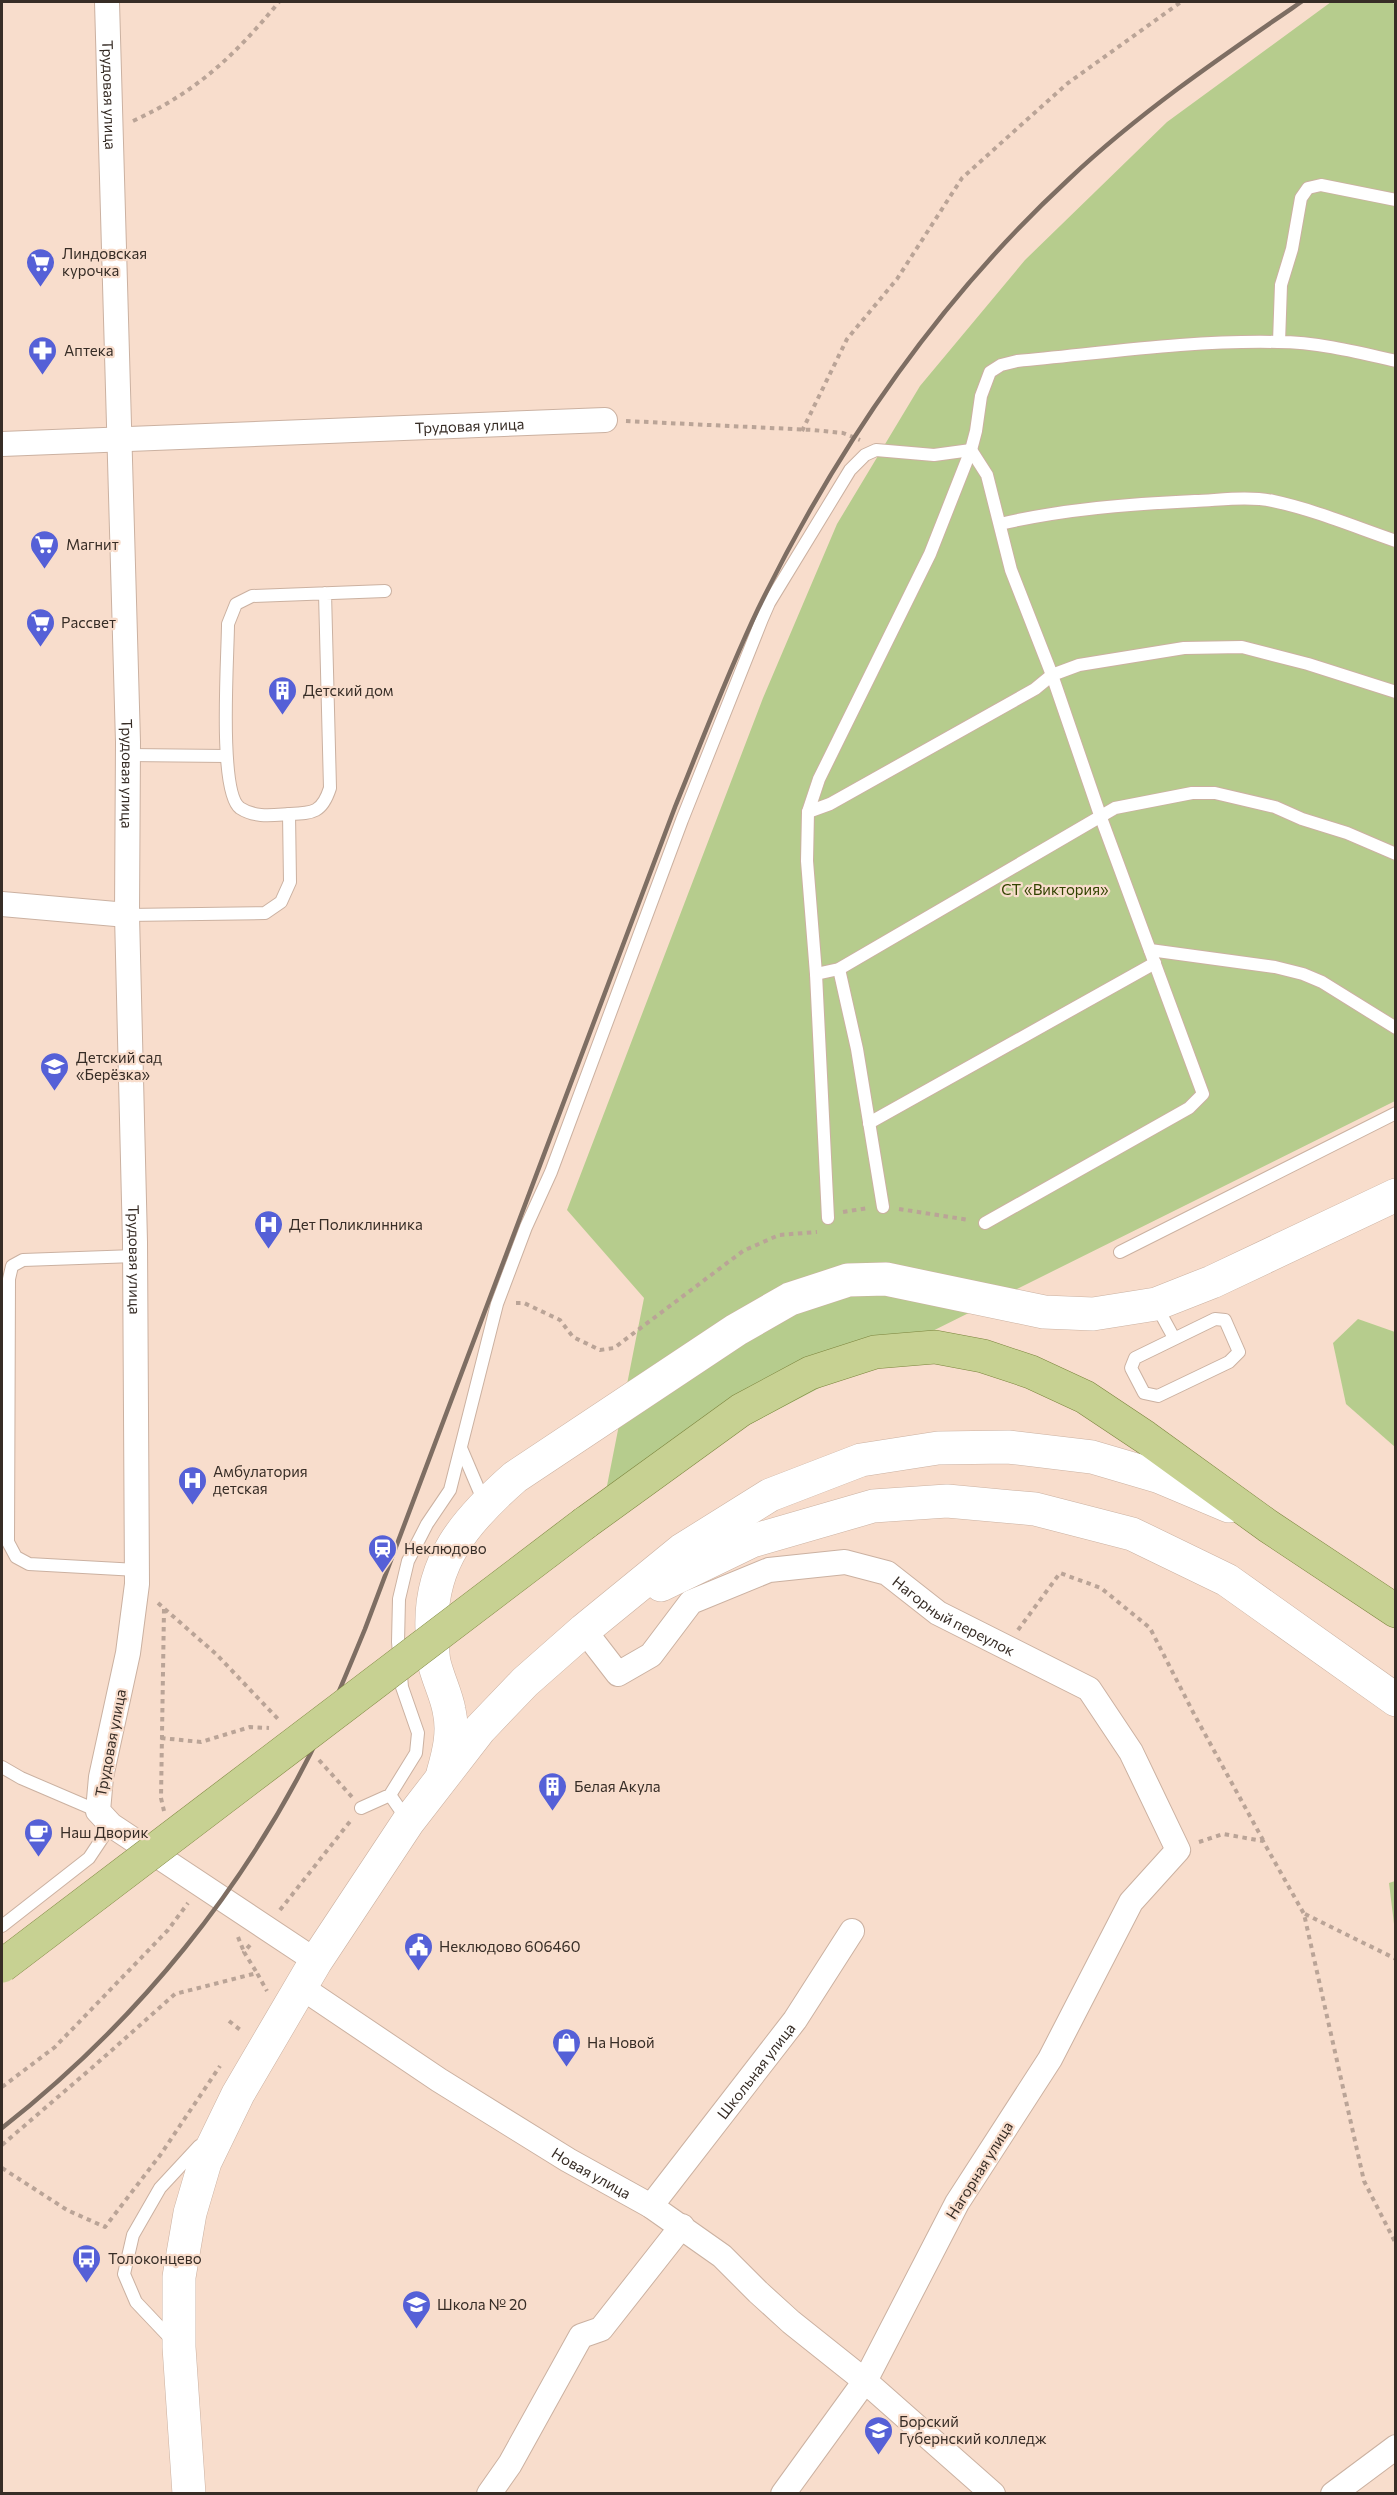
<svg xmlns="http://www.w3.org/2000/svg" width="1397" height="2495" font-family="Commissioner,sans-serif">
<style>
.green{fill:#b6cc8d}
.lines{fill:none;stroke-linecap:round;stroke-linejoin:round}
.lane-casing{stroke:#cbb1a1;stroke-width:14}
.street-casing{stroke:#cbb1a1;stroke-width:26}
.secondary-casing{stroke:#cbb1a1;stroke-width:34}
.primary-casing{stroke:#7c843d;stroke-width:34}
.path{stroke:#baa497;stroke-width:4;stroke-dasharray:4.5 4.5;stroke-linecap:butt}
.lane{stroke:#fff;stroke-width:12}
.street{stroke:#fff;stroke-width:24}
.secondary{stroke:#fff;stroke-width:33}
.primary{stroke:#c7d192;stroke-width:33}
.rail{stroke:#7e6e63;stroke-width:4.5}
.primary-bridge-casing{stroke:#7c843d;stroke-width:34;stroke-linecap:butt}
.primary-bridge{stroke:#c7d192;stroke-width:33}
.labels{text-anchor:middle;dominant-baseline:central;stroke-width:4.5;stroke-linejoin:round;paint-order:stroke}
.street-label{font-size:15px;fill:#372d26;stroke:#f8ddcc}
.poi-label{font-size:15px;fill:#372d26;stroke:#f8ddcc;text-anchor:start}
.park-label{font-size:15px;fill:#324300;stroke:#f8ddcc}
</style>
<rect width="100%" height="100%" fill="#f8ddcc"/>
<g class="green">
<polygon points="1331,2 1391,2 1396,5 1395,1101 844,1375 604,1501 644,1298 567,1210 763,698 837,524 920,386 1025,260 1167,122"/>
<polygon points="1358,1319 1395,1332 1395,1447 1346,1404 1333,1343"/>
<polygon points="1395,1881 1396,1881 1395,1932 1389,1883"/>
</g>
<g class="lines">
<defs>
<g id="lane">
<polyline points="1279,342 1281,285 1292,249 1301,198 1308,188 1321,185 1396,200"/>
<path d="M1000,524C1064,509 1130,504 1195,501C1221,500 1248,496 1273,501C1315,510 1355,527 1396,541"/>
<path d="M325,593L330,788C322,813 313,813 289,814C273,815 255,818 240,808C218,792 228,655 228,624L236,604L252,596L385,591"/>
<polyline points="128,755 226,756"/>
<polyline points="808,812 830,804 1035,689 1052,675 1100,815 1203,1094 1189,1108 985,1223"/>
<polyline points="127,915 265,913 281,902 290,882 289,814"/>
<polyline points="1150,950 1275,967 1303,974 1322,982 1396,1028"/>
<polyline points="839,969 857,1049 883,1207"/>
<polyline points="816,974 839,969 1115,808 1192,793 1215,793 1275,807 1302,819 1347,833 1396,854"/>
<polyline points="869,1123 1155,963"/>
<path d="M828,1218L816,974L807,861L808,812L819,779L930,554L971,450L976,431L981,396L990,372L1001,365L1017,361C1104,353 1191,340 1278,342C1317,342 1357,352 1396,361"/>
<polyline points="1120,1252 1396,1113"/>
<polyline points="135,1256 23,1260 12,1266 9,1279 8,1542 16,1557 29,1564 137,1570"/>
<polyline points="1156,1305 1174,1338"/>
<polygon points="1215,1319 1225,1320 1239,1352 1229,1362 1158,1396 1144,1393 1131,1368 1135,1358"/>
<polyline points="461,1448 484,1502"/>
<polyline points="2,1767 21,1778 98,1811"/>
<polyline points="390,1795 408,1821"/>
<polyline points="361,1808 390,1795 416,1753 418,1733 402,1687 398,1642 399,1599 408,1561 427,1524 450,1490 497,1304 526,1227 551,1172 682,820 762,619 769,603 850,470 865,455 876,450 934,455 971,450 987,475 1011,570 1052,675 1079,665 1184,648 1242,647 1308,664 1396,692"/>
<polyline points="2,1926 89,1858 111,1825"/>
<polyline points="172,2340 136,2302 124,2274 133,2235 160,2188 199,2146"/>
</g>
<g id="street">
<path id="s1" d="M107,2L128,742L127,915L135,1242L137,1584L128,1653L101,1777L98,1811L111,1825L316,1961"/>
<path id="s2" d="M2,444L605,420"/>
<polyline points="2,904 127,915"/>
<path id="s3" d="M584,1630L618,1674L651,1655L691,1602L769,1570L845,1562L887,1573L938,1613L1089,1689L1131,1752L1178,1850L1131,1902L1050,2059L957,2203L865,2381L783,2494"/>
<path id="s4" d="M301,1987L439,2080L568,2160L651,2206L722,2256L758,2292L791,2322L865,2381L993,2494"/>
<path id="s5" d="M651,2206L795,2020L852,1931"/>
<polyline points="489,2494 510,2464 581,2336 601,2329 682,2226"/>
<polyline points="1333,2494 1396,2447"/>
</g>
<g id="secondary">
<polyline points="661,1585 752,1541 873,1506 947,1501 1035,1509 1132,1534 1227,1580 1396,1700"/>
<path d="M443,1773C449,1752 454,1732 449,1710C446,1694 438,1679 434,1662C432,1652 433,1641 432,1630C429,1562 466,1520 515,1477L736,1330L790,1299L848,1280L886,1279L1044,1312L1093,1314L1156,1304L1212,1282L1396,1195"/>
<polyline points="189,2494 179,2347 179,2277 190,2213 205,2162 238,2094 316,1961 408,1822 480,1729 525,1682 584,1630 682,1550 770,1495 861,1460 938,1448 1008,1447 1092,1457 1160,1477 1229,1506"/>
</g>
<polyline id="primary" points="585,1523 741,1410 810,1373 875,1352 935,1347 983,1356 1031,1372 1085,1397 1145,1437 1268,1526 1396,1611"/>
</defs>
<use href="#lane" class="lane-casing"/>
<use href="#street" class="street-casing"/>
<use href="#secondary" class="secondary-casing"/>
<use href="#primary" class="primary-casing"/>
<g class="path">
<path d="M133,121C198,91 234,56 279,2"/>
<polyline points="626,421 813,430 843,433 860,440"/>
<polyline points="802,431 847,339 897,279 962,178 1068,83 1181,2"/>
<polyline points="899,1209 969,1220"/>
<polyline points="843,1212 868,1208"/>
<polyline points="516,1303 524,1303 560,1320 573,1337 600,1350 614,1348 743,1251 779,1235 817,1232"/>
<polyline points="158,1603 216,1654 280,1721"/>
<polyline points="164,1609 161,1798 164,1811"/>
<polyline points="1018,1630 1060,1573 1101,1588 1150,1628 1194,1714 1263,1840"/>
<polyline points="161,1738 201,1742 250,1727 269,1728"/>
<polyline points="319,1760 352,1797"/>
<polyline points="1199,1842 1223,1834 1263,1841 1304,1914 1364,2181 1396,2244"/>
<polyline points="280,1910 352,1819"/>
<polyline points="1305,1914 1396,1959"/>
<polyline points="238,1937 244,1952"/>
<polyline points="250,1945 244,1952 257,1973"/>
<polyline points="229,2021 243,2032"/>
<polyline points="2,2087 55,2047 168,1930 188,1903"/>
<polyline points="2,2145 94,2066 175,1994 257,1973 267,1991"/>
<polyline points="2,2168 67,2210 105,2227 161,2154 220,2066"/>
</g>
<use href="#lane" class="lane"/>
<use href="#street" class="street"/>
<use href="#secondary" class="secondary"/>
<use href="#primary" class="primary"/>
<path class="rail" d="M2,2128C137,2022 248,1886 322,1730C337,1697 351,1663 365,1629L675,807C702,741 727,674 758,609C836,449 937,301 1069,179C1140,112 1221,57 1301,2"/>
<defs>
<polyline id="primary-bridge" points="2,1966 585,1523"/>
</defs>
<use href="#primary-bridge" class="primary-bridge-casing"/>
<use href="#primary-bridge" class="primary-bridge"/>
</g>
<defs>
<symbol id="supermarket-pin" viewBox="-11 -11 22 30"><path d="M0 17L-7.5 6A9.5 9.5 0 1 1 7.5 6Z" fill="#5560d7" stroke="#f8ddcc"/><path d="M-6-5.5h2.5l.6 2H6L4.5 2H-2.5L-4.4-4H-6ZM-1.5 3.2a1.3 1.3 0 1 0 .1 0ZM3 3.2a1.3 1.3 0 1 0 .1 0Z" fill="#fff"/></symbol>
<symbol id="pharmacy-pin" viewBox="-11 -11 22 30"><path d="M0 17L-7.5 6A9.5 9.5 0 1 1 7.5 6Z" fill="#5560d7" stroke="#f8ddcc"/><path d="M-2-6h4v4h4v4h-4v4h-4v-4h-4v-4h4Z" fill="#fff"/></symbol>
<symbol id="building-pin" viewBox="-11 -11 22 30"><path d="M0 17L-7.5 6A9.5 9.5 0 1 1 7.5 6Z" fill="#5560d7" stroke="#f8ddcc"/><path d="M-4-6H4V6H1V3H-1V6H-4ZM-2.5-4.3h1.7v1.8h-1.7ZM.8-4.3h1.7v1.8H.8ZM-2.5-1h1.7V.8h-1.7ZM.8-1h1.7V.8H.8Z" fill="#fff"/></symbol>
<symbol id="school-pin" viewBox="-11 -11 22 30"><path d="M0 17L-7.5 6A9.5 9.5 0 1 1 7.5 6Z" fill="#5560d7" stroke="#f8ddcc"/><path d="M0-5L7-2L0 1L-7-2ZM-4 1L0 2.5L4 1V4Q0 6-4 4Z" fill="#fff"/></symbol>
<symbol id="hospital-pin" viewBox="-11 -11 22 30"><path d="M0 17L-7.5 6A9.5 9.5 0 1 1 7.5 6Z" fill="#5560d7" stroke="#f8ddcc"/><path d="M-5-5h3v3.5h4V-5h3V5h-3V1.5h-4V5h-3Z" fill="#fff"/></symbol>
<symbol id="station-pin" viewBox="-11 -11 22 30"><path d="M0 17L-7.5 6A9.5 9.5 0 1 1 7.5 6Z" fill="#5560d7" stroke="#f8ddcc"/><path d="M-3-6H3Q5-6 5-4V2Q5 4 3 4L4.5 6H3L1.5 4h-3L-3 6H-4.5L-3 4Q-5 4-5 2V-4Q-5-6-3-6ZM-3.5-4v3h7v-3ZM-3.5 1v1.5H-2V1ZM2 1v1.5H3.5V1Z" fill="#fff"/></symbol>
<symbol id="cafe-pin" viewBox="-11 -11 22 30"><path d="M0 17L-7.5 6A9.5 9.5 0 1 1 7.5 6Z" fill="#5560d7" stroke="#f8ddcc"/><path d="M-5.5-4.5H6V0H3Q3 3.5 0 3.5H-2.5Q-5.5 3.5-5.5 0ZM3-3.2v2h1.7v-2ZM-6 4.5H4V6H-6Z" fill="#fff"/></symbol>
<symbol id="civic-pin" viewBox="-11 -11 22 30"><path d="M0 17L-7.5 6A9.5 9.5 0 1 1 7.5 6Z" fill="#5560d7" stroke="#f8ddcc"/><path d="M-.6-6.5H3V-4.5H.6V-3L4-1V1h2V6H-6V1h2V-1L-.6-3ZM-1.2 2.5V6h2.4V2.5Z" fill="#fff"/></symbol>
<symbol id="shop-pin" viewBox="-11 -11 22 30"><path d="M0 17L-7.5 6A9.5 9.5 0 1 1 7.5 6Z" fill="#5560d7" stroke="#f8ddcc"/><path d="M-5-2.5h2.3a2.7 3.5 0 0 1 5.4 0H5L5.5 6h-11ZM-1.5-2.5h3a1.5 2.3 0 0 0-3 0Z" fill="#fff"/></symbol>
<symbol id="bus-pin" viewBox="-11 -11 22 30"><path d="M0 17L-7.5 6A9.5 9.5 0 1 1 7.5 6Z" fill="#5560d7" stroke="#f8ddcc"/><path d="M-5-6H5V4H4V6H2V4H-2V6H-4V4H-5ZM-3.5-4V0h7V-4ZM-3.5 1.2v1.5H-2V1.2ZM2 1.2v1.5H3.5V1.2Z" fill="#fff"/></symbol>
<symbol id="university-pin" viewBox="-11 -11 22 30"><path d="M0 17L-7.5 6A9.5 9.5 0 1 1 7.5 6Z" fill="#5560d7" stroke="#f8ddcc"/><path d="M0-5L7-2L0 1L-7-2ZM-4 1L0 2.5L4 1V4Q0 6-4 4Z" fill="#fff"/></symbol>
</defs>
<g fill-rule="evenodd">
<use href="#supermarket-pin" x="24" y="246" width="33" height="45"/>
<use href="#pharmacy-pin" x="26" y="334" width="33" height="45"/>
<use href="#supermarket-pin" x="28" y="528" width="33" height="45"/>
<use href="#supermarket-pin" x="24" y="606" width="33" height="45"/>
<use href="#building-pin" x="266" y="674" width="33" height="45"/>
<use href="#school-pin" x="38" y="1050" width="33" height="45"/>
<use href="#hospital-pin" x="252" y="1208" width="33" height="45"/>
<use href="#hospital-pin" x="176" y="1464" width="33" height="45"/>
<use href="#station-pin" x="366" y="1532" width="33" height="45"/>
<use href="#building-pin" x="536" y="1770" width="33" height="45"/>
<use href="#cafe-pin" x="22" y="1816" width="33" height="45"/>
<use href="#civic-pin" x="402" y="1930" width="33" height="45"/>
<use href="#shop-pin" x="550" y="2026" width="33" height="45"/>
<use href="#bus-pin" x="70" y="2242" width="33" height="45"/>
<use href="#school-pin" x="400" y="2288" width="33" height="45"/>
<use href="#university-pin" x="862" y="2414" width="33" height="45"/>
</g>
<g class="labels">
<g class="street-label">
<text stroke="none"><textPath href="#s1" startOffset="93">Трудовая улица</textPath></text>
<text stroke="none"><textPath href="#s2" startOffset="468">Трудовая улица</textPath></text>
<text stroke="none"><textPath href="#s1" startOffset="772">Трудовая улица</textPath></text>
<text stroke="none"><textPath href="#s1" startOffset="1258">Трудовая улица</textPath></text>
<text stroke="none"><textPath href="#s3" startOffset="444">Нагорный переулок</textPath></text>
<text transform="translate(110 1743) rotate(-79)">Трудовая улица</text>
<text stroke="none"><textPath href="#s5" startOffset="171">Школьная улица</textPath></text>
<text transform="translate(979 2170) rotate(-58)">Нагорная улица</text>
<text stroke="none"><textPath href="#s4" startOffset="345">Новая улица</textPath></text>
</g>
<g class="poi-label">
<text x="62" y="253">Линдовская<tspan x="62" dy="17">курочка</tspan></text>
<text x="64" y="350">Аптека</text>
<text x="66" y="544">Магнит</text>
<text x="61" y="622">Рассвет</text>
<text x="303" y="690">Детский дом</text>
<text x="76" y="1057">Детский сад<tspan x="76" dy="17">«Берёзка»</tspan></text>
<text x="289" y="1224">Дет Поликлинника</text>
<text x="213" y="1471">Амбулатория<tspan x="213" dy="17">детская</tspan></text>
<text x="404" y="1548">Неклюдово</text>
<text x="574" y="1786">Белая Акула</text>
<text x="60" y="1832">Наш Дворик</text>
<text x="439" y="1946">Неклюдово 606460</text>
<text x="587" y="2042">На Новой</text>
<text x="108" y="2258">Толоконцево</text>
<text x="437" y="2304">Школа № 20</text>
<text x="899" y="2421">Борский<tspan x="899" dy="17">Губернский колледж</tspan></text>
</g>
<g class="park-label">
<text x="1055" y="889">СТ «Виктория»</text>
</g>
</g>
<rect width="1397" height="2495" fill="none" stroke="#372d26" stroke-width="6"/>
</svg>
